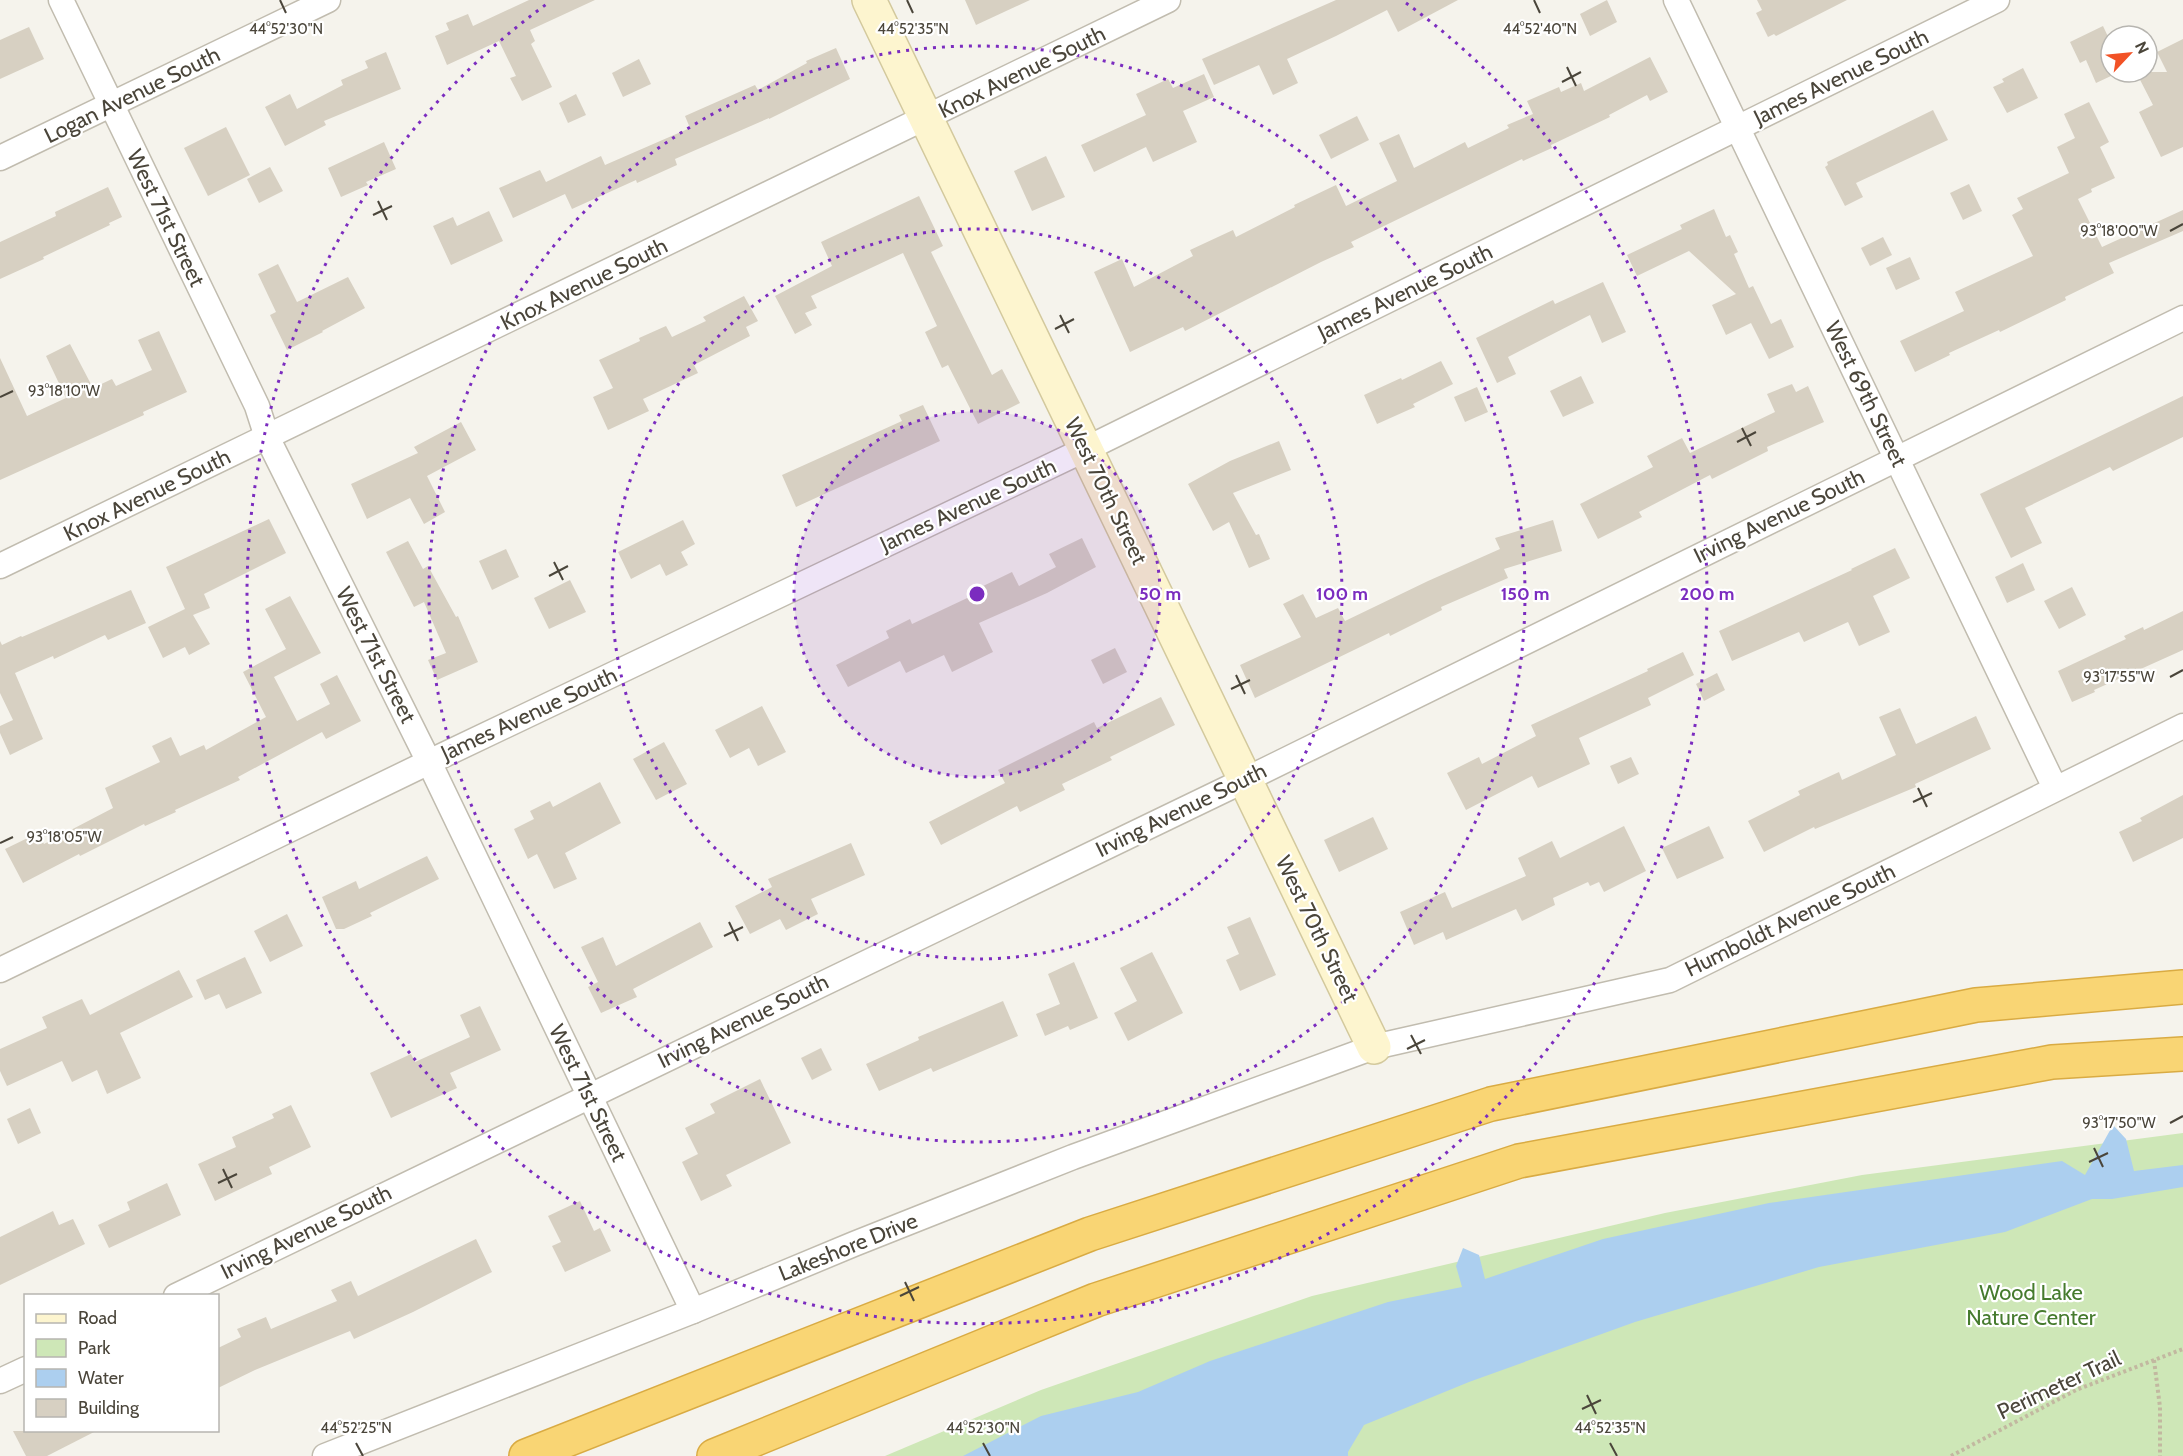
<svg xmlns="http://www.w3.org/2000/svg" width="2183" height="1456" font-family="Cabin,sans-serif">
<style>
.green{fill:#cee7b7}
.water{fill:#accfef}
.building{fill:#d7d0c2}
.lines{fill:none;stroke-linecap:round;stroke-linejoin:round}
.street-casing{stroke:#c1bcaf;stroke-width:27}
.secondary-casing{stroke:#d3c99d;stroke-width:36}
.highway-casing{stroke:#d9ab43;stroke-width:36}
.path{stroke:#c2b8a0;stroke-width:4;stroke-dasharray:3 3;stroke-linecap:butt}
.street{stroke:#fff;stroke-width:24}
.secondary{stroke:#fdf5cf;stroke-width:33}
.highway{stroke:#f9d574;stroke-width:33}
.ticks{fill:none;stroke:#4a453a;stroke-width:2}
.ring{fill:none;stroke:#7b2cbf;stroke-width:3;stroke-dasharray:3 6}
.labels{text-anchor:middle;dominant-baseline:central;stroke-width:4.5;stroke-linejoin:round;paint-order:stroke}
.street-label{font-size:22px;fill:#4a453a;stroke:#fff}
.park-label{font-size:22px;fill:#467b2e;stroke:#fff}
.ticks-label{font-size:15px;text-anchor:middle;fill:#4a453a;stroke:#fff;stroke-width:4.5;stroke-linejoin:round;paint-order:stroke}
.centre{fill:#7b2cbf;stroke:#fff;stroke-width:3}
.ring-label{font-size:18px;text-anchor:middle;font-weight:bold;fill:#7b2cbf;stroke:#fff;stroke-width:4.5;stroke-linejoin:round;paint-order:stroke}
</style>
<rect width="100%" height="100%" fill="#f5f3ec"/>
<polygon class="green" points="2183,1133 2183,1456 885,1456 1041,1390 1312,1296 1665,1213 1862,1175"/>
<polygon class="water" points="2113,1125 2126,1139 2134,1171 2183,1165 2183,1187 2112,1199 2092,1199 2005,1232 1819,1267 1635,1322 1469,1382 1364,1425 1348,1452 1348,1456 963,1456 1041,1416 1138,1392 1210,1361 1388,1302 1462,1287 1456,1266 1463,1248 1479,1255 1485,1279 1603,1239 1769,1203 2062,1161 2085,1175"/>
<g class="building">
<polygon points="529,0 595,0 530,30 535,41 531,44 552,87 522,101 510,78 516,76 499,41 447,65 435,36 449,30 446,23 468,14 473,26"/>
<polygon points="965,0 1030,0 976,25"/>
<polygon points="1336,0 1458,0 1398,32 1387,10 1336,36 1287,59 1298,83 1273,95 1259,65 1214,85 1202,59"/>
<polygon points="1607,0 1617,22 1590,36 1580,14"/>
<polygon points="1757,0 1847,0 1776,36 1774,34 1768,37 1756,13 1762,10"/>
<polygon points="2103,26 2111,43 2111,76 2096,83 2086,60 2080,63 2070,42"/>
<polygon points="29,27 44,59 0,79 0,40"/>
<polygon points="2183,39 2183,147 2161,157 2139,112 2153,105 2136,72 2167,72 2157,52"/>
<polygon points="836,48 850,79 769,119 769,118 675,159 677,165 637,183 636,180 572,209 565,194 513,218 499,188 540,170 546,182 601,156 605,165 690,128 685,116 755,85 758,90 807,63 806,61"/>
<polygon points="386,52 401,89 324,121 326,125 285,146 265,107 290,94 297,109 343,85 341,80 368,68 365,61"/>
<polygon points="1650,57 1668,92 1650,101 1647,95 1609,115 1610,117 1551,145 1552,148 1523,161 1522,159 1351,242 1354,247 1321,262 1185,331 1183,327 1130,352 1094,272 1122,259 1134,287 1193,256 1190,250 1233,230 1236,237 1295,207 1294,205 1336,185 1346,206 1397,181 1379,143 1399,134 1414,168 1465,142 1468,148 1509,128 1507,125 1533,114 1527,101 1559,87 1561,92 1581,83 1584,91"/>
<polygon points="639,59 651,84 623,97 612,73"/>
<polygon points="2023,68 2038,98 2007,113 1993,87 2004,82 2002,79"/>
<polygon points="1204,74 1214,97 1183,111 1197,142 1153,162 1146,147 1094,172 1081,145 1146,115 1136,94 1168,79 1173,88"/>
<polygon points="576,94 586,115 568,123 559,103"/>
<polygon points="2089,102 2109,142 2100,147 2115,178 2091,189 2092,192 2078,199 2102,247 2183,210 2183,231 2109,263 2114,273 2065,297 2066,300 2000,332 1999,330 1949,353 1950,355 1915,372 1900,341 1964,311 1955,292 2033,256 2012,215 2023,209 2017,198 2069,173 2057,147 2075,138 2064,114"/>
<polygon points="1933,110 1948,140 1856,183 1863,197 1845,206 1825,167 1828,165 1827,162"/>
<polygon points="1357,116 1369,140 1331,159 1319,135"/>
<polygon points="226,127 250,175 208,196 184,148"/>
<polygon points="384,142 396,169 366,182 368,185 341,197 328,168"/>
<polygon points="1046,156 1065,197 1032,211 1014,171"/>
<polygon points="270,167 283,191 259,203 247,179"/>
<polygon points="1969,184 1982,211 1963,220 1950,193"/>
<polygon points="108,187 122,217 109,223 110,225 43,257 44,259 0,279 0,242 56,216 55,212"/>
<polygon points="919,196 943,246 931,252 992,375 1002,369 1020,403 978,424 948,365 942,368 925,332 937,326 903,253 811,296 817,308 805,313 812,325 795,334 775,296 832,266 821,242"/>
<polygon points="1714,209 1726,237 1730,235 1738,252 1734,254 1749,288 1753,286 1771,324 1781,319 1794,347 1769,359 1751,323 1726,335 1712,305 1736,294 1689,251 1637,276 1627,255 1682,229 1680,225"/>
<polygon points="489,211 503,241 451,265 433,226 453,217 457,226"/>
<polygon points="1883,237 1892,255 1870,266 1861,248"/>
<polygon points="1910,257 1920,279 1896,290 1886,268"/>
<polygon points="278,264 297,302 348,277 365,308 322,331 323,332 287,350 270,315 276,312 258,274"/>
<polygon points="1603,282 1626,332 1602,343 1590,315 1508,357 1516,374 1497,383 1476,338 1553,300 1555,304"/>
<polygon points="744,296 758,321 746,327 750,336 694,365 698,373 643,399 649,411 608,430 593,397 613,388 599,360 640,341 639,338 666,326 672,337 706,321 703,317"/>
<polygon points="159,331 187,392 143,412 144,415 0,480 0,358 27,416 66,398 46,356 70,344 93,388 112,379 116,386 152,370 138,340"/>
<polygon points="1441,361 1453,384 1413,404 1415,407 1377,424 1364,395 1401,378 1402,380"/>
<polygon points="1581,376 1594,403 1563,417 1550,391"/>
<polygon points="1792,384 1796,392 1808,386 1824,422 1767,447 1768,451 1712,479 1710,475 1639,512 1642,517 1598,539 1580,504 1653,467 1647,456 1682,438 1690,453 1775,412 1767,394"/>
<polygon points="1477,387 1488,412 1465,422 1454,397"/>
<polygon points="2183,396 2183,437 2113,471 2110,467 2025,508 2042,543 2011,558 1980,494"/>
<polygon points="923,405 940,441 796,507 782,475 902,421 899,415"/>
<polygon points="461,422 476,450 427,476 445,512 424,524 410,498 367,519 351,484 418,453 414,447"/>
<polygon points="1279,441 1291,470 1233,493 1256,535 1259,534 1270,559 1249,568 1229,522 1213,531 1188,484 1230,461"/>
<polygon points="269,519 286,553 204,594 210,608 193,615 210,644 189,655 185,647 163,658 148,627 185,609 166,567"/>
<polygon points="683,520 695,544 681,552 688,565 666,576 660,564 631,579 618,552"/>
<polygon points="1553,520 1562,551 1504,569 1508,578 1441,607 1442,610 1390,636 1389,633 1255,698 1240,665 1301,637 1283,604 1303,594 1316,618 1338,608 1345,621 1428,581 1500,549 1495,538"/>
<polygon points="1082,538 1096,567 1047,593 979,623 993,652 952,672 944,655 906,673 900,661 848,687 836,665 889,638 886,631 910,619 912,624 980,592 979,588 1012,572 1019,586 1056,567 1049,554"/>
<polygon points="408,541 423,569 428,566 456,617 458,616 478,662 437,680 428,660 446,653 424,602 414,607 386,552"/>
<polygon points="1895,548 1910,578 1873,596 1890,632 1859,646 1848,622 1804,642 1799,632 1732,661 1719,631 1852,570 1851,569"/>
<polygon points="506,549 519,577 492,590 479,561"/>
<polygon points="2023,563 2035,590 2007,603 1995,577"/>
<polygon points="570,580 586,612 549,629 534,598"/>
<polygon points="2072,587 2086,615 2059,629 2044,601"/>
<polygon points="131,590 146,623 108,640 105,635 54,659 53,656 15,673 43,739 10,755 0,733 0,726 13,720 0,693 0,641 2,645 21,636 22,637"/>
<polygon points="290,596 321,653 274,677 297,721 330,704 320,684 337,675 361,721 326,739 322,732 238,777 240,780 175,810 176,812 145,826 144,824 80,856 79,854 23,883 5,849 38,833 44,844 113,808 105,788 160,762 152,746 171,737 180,756 204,745 206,750 266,717 243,672 286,649 265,609"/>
<polygon points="2183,611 2183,650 2094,690 2095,692 2072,702 2058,671 2126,639 2124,636 2143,627 2144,630"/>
<polygon points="1115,648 1127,672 1103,684 1091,660"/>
<polygon points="1683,652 1694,675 1648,698 1651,705 1579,738 1590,764 1538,788 1532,776 1466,810 1447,773 1479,757 1482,764 1536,736 1531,725 1648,671 1647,669"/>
<polygon points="1717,673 1725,690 1704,701 1696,684"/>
<polygon points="1161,697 1175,725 1110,757 1112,760 1062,784 1065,790 1020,812 1017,806 941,845 929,822 1005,783 998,770 1094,722 1097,728"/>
<polygon points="762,706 786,752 758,766 749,748 730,758 715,730"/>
<polygon points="1900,708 1916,744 1976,716 1991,749 1915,784 1916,787 1815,829 1814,827 1764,852 1748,821 1800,795 1798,791 1839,772 1842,780 1896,755 1879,717"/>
<polygon points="664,742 687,784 656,800 633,759"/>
<polygon points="1631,757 1639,774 1618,784 1610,766"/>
<polygon points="600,782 621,823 565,853 577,879 554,889 537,854 528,859 514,829 534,819 530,811 550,801 553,807"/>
<polygon points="2183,795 2183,838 2133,862 2119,832 2142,821 2140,818"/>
<polygon points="1373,817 1388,849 1339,872 1324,840"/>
<polygon points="1624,826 1646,871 1604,892 1599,882 1590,886 1588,882 1553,898 1555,905 1522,921 1516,909 1446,940 1443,932 1414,945 1400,912 1445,892 1452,908 1526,876 1518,858 1552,841 1560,858"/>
<polygon points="1709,826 1724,858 1677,879 1662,848"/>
<polygon points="851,843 865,875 811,899 818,914 786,930 780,919 750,934 735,906 772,887 768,879"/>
<polygon points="427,856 439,879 370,913 372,916 344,929 336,929 322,897 356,881 359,889"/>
<polygon points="287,914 303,946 270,962 254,931"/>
<polygon points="1250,917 1276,975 1240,991 1226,960 1239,954 1227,927"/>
<polygon points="700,922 713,947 633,989 637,997 601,1013 588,987 598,982 581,947 603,937 616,966"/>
<polygon points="1152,952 1183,1013 1128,1041 1114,1013 1137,1001 1120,968"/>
<polygon points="245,957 262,993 226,1009 219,994 205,1000 196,980"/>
<polygon points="1074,962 1098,1018 1070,1030 1068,1026 1045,1036 1036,1014 1060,1004 1048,974"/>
<polygon points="179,970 193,997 120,1033 141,1078 107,1094 97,1070 72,1082 62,1061 7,1086 0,1071 0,1049 47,1028 42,1017 82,999 90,1015"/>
<polygon points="1003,1001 1018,1036 933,1072 931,1068 879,1091 866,1064 919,1040 918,1037"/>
<polygon points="480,1006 501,1050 450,1073 457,1088 391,1118 370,1073 411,1054 415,1062 470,1037 460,1015"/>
<polygon points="821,1048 832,1070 812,1080 801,1058"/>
<polygon points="760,1079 791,1143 726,1175 732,1186 701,1201 682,1162 698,1154 685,1128 715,1113 710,1104"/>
<polygon points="291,1105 311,1147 269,1167 272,1174 215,1201 198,1164 236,1147 232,1137 274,1118 272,1114"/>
<polygon points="30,1108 41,1133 18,1144 7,1119"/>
<polygon points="167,1183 181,1215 109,1248 98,1225 130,1210 127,1202"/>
<polygon points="580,1201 594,1231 600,1228 611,1251 565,1272 552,1246 561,1242 548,1216"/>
<polygon points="53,1211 59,1225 73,1219 85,1244 0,1285 0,1237"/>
<polygon points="476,1239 492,1272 413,1312 354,1339 350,1331 255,1370 218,1388 218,1348 241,1337 237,1329 266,1317 271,1329 337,1301 331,1290 351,1281 358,1296"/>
<polygon points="13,1431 96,1431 47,1456 26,1456"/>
</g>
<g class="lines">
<defs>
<g id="street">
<polyline points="61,0 257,406 267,437 429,762 693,1311"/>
<polyline points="1676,0 2055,788"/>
<polyline points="0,158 328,0"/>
<polyline points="0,566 1168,0"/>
<polyline points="0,970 429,762 1086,449 1997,0"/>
<polyline points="176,1296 1245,780 2183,318"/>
<polyline points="0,1381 26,1369"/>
<polyline points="325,1456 693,1311 854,1244 1073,1157 1374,1047 1670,980 2183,726"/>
</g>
<polyline id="secondary" points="869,0 1374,1047"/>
<g id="highway">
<polyline points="526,1456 1090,1234 1491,1104 1976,1005 2183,987"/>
<polyline points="714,1456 1096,1300 1519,1161 2052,1062 2183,1054"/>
</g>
</defs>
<use href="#street" class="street-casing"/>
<use href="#secondary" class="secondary-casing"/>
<use href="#highway" class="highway-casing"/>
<g class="path">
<polyline points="2154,1360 2160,1407 2160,1456"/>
<polyline points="1951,1456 2076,1390 2183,1349"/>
</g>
<use href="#street" class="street"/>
<use href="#secondary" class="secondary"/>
<use href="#highway" class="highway"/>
</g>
<path class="ticks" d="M280,0L286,13M907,0L913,13M1534,0L1540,13M1567,67L1576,86M1562,82L1581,72M378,201L387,220M373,215L392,206M2170,231L2183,224M1060,315L1069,333M1055,329L1074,319M0,397L13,391M1742,428L1751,446M1737,442L1756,432M554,562L563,580M549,576L568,566M1236,675L1245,694M2170,677L2183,670M1231,689L1250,680M1918,788L1927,807M1913,802L1932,793M0,843L13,837M729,922L738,941M724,936L743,927M1411,1035L1421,1054M1407,1049L1425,1040M2170,1123L2183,1116M2094,1148L2103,1167M2089,1162L2108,1153M223,1169L232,1188M218,1183L237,1174M905,1282L914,1301M900,1296L919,1287M1587,1395L1596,1414M1582,1409L1601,1400M356,1443L363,1456M983,1443L990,1456M1610,1443L1617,1456"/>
<circle cx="977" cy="594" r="183" fill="#7b2cbf" fill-opacity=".12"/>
<g class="ring">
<circle cx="977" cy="594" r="183"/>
<circle cx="977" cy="594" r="365"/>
<circle cx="977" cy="594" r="548"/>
<path d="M1406 3A730 730 0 1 1 548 3"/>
</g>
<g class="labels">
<g class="street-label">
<text transform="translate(1022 72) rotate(-26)">Knox Avenue South</text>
<text transform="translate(1841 77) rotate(-26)">James Avenue South</text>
<text transform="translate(132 95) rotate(-26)">Logan Avenue South</text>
<text transform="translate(166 218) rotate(64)">West 71st Street</text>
<text transform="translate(584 284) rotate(-26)">Knox Avenue South</text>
<text transform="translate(1405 292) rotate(-26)">James Avenue South</text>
<text transform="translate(1866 394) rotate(64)">West 69th Street</text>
<text transform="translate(1106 491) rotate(64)">West 70th Street</text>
<text transform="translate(147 495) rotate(-26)">Knox Avenue South</text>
<text transform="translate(968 505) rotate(-25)">James Avenue South</text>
<text transform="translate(1779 516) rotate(-26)">Irving Avenue South</text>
<text transform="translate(376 655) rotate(63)">West 71st Street</text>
<text transform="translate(529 714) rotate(-25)">James Avenue South</text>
<text transform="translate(1181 810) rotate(-26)">Irving Avenue South</text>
<text transform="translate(1790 920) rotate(-26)">Humboldt Avenue South</text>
<text transform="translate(1317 929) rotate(64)">West 70th Street</text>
<text transform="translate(743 1021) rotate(-26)">Irving Avenue South</text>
<text transform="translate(588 1093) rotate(64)">West 71st Street</text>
<text transform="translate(306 1232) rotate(-26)">Irving Avenue South</text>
<text transform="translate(848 1247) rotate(-22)">Lakeshore Drive</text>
<text transform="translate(2059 1385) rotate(-25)">Perimeter Trail</text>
</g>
<g class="park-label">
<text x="2031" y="1292">Wood Lake<tspan x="2031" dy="25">Nature Center</tspan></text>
</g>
</g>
<g class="ticks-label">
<text x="286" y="34">44°52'30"N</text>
<text x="913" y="34">44°52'35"N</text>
<text x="1540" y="34">44°52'40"N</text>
<text x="2119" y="236">93°18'00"W</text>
<text x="64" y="396">93°18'10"W</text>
<text x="2119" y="682">93°17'55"W</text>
<text x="64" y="842">93°18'05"W</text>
<text x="2119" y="1128">93°17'50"W</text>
<text x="356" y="1433">44°52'25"N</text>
<text x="983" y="1433">44°52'30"N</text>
<text x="1610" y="1433">44°52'35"N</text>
</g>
<circle cx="977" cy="594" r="9" class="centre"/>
<g class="ring-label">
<text x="1160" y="600">50 m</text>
<text x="1342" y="600">100 m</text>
<text x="1525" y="600">150 m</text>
<text x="1707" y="600">200 m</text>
</g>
<rect x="24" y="1294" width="195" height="138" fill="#ffffff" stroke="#b7b5b0" stroke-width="1.5"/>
<rect x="36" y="1314" width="30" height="9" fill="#fdf5cf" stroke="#b7b5b0" stroke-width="1.5"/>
<text x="78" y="1324" font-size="18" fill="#4a453a">Road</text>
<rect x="36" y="1339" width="30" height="18" fill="#cee7b7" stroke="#b7b5b0" stroke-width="1.5"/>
<text x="78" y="1354" font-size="18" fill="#4a453a">Park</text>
<rect x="36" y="1369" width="30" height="18" fill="#accfef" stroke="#b7b5b0" stroke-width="1.5"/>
<text x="78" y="1384" font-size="18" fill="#4a453a">Water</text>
<rect x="36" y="1399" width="30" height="18" fill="#d7d0c2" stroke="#b7b5b0" stroke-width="1.5"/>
<text x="78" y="1414" font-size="18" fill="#4a453a">Building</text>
<g transform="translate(2129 54) rotate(64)"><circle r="28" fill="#ffffff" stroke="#b7b5b0" stroke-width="1.5"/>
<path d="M0-4.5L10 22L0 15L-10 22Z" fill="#f25226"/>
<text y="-9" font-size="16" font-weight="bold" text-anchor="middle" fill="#4a453a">N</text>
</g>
</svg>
